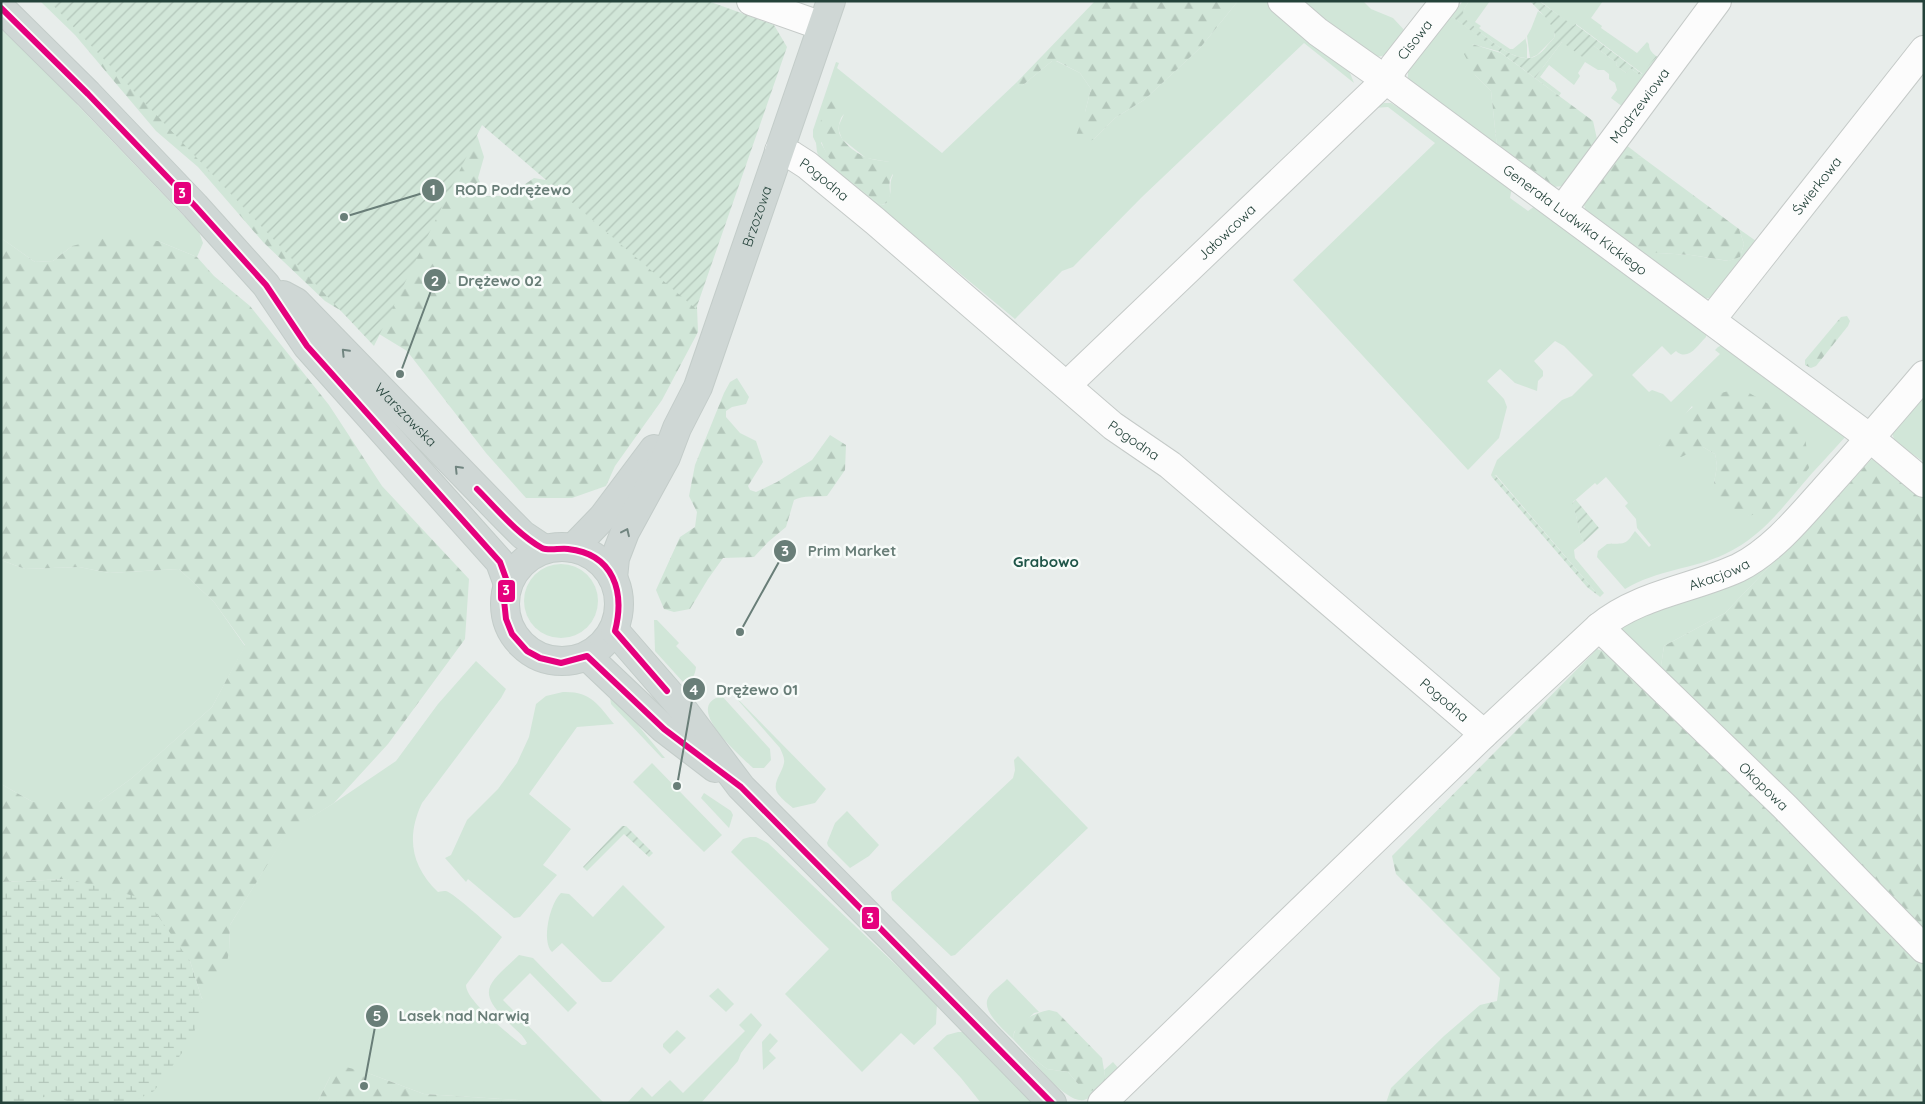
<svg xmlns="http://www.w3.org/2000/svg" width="1925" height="1104" font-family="Quicksand,sans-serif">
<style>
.green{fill:#d1e6d8;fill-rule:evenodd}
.forest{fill:url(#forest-firs)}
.wetland{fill:url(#wetland-marsh)}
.garden{fill:url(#garden-furrows)}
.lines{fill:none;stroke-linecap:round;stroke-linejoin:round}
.minor-casing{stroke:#c5cac8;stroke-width:30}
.major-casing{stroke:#c3ccc9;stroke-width:30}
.minor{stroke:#fcfcfc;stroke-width:28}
.major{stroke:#cfd7d5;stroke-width:28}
.bus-1-casing{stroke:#f7fbf9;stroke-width:10}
.bus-1{stroke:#e5007d;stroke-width:6}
.oneway{stroke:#718580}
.labels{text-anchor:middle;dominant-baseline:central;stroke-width:5;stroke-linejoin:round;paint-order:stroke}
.street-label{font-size:14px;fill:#24423a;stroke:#f7fbf9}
.neighbourhood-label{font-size:15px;font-weight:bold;fill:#1f5548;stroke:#f7fbf9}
.leader{fill:none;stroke:#697e78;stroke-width:2}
.callout-dot{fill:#697e78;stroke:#f7fbf9;stroke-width:2}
.mark-label{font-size:15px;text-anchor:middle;font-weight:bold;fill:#fff}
.callout-label{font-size:15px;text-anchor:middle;font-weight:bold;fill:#697e78;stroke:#f7fbf9;stroke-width:5;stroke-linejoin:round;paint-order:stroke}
.line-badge{stroke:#f7fbf9;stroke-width:2}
.badge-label{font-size:14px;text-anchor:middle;font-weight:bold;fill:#fff}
</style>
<defs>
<pattern id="forest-firs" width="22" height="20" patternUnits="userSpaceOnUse" patternTransform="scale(1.25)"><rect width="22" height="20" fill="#d1e6d8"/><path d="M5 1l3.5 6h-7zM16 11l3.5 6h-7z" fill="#b3c6ba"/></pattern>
<pattern id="wetland-marsh" width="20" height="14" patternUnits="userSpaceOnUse" patternTransform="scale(1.25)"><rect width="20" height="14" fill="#d1e6d8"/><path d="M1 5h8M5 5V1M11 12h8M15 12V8" fill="none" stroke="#b3c6ba"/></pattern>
<pattern id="garden-furrows" width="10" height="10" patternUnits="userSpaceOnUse" patternTransform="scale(1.25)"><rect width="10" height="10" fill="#d1e6d8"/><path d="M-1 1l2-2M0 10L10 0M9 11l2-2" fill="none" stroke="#b3c6ba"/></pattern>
</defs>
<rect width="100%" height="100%" fill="#e8edeb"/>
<g class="green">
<path d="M1238,1H1268L1354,68L1350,73L1354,83L1304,43L1142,197L1073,267L1062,271L1015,319L819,157L817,152L816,143L813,137V130L836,62L839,63L837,68L942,153L1017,82L1019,86L1023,85L1052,61H1056L1080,73L1091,89L1085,112L1094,139L1115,118L1144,100L1200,48ZM844,114L839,125V131L842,139L866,158L889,162L893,175C887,187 895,191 885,204L881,205C856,185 836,172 821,143Z"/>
<polygon points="1301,1 1363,1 1371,9 1393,18 1406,32 1387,55 1376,57"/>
<path d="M1469,1H1490L1475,22L1481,26L1479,28L1510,49H1513L1525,39V37L1527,45V58C1506,58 1480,31 1463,18V11Z"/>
<path d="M1540,1H1603L1591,18L1602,26L1601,28L1637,53L1647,42L1649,44C1649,49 1651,52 1656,56L1643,74L1576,24L1574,27Z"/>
<path d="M1538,11C1547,17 1558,27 1554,38L1537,55L1530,58L1527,36L1531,29Z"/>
<polygon points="1451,16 1501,52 1472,44 1475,75 1491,91 1497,147 1408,79 1408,71 1410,67"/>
<polygon points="1,27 21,46 199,232 203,243 197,257 158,241 72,246 53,261 35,262 1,238"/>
<polygon points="1562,42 1594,46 1617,63 1616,65 1626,73 1630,68 1644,78 1623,107 1611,98 1617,90 1615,83 1609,79 1609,74 1604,70 1598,70 1585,62 1578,73 1580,76 1574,85 1549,65 1540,77 1561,93 1559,96 1535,78"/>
<path d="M1384,103H1391L1399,108L1402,105L1512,187L1510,198L1528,211L1535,206L1706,329V337C1698,345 1688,362 1676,351L1671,355L1662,346L1632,375L1649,392L1652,390L1663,394L1671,402L1720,354L1715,350L1718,347L1724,344L1847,435C1832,452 1816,468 1801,486C1779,512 1758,539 1725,554C1693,569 1656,570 1625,589L1597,557L1598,551L1607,544C1625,543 1625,546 1635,531L1649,547L1651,545L1637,528L1636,519L1625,506L1628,503L1606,477L1597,485L1595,483L1573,502L1580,533L1584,542L1574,550L1575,558L1604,593L1600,597L1496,475L1492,477L1491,475L1497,460L1562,400L1572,396L1593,375L1564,346L1555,341L1534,361L1543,371V376L1538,381L1537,391L1515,383L1500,369L1487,381L1504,399L1507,407L1499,438L1468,470L1293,280L1435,143L1388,107L1374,108ZM1692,406L1749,516L1714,483L1717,466L1715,454L1703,447L1659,446Z"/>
<polygon points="1626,145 1643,158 1625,156 1658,253 1691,255 1728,261 1740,257 1744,244 1739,229 1756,241 1714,297 1703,299 1586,212 1584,205 1585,200"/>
<polygon points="1924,387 1924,462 1895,442 1892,433"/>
<polygon points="1873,456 1882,457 1872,459 1725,613 1664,646 1660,673 1623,637 1620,625 1693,596 1855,464"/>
<polygon points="1,560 25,569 79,567 109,573 179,569 214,602 245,646 212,707 132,778 99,802 33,802 1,784"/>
<circle cx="561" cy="601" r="37"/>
<path d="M654,620H657L679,643L676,646L696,667C695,676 692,681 683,682L655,651Z"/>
<path d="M476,661L506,689L501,698L422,803C406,837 411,866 438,892C441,891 444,891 446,891C454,893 493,929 502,937L466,985C466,1001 509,1034 522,1045H525L527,1043C523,1035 517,1031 511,1025C474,990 488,985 519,955L533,958L577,1003L568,1012L530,973L503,1000L604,1103H532L519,1100L424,1094L365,1072L330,1077L317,1103H1V882L202,999L229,951L230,925L287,832L334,803L396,761L438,704Z"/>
<path d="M729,690L826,789L815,803L793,808C788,804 782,799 778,794C771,783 782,774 784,763C785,758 782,753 780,748Z"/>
<path d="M563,692C590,691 598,704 614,724L577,727L529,794L571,829L543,865L557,875L520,917L514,918L468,879L466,882L445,858L451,855L467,820L498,789L517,763L529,737L536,704L546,696Z"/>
<path d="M722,696L770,749L771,760L764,768H753C741,756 681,706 722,696Z"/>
<polygon points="610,697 627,712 665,758 662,758 611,704"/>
<polygon points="1018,756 1088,828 955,955 951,956 892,900 891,892 1013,778 1015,770 1014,760"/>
<polygon points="652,763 722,835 704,852 633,782"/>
<polygon points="704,793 731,811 733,815 729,828 701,798"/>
<polygon points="847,811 879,845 869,856 850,868 828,846 827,843 835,823"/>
<polygon points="750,837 756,837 768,843 937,1004 936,1024 914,1045 901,1033 862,1072 785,994 829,949 731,852 743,839"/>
<path d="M623,885L665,927L611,982H602L562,943L552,952C541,941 550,903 561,893L569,894L593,917Z"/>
<path d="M1007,979L1039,1012L1034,1013L1014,1032L1013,1039C1005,1031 981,1011 988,998C991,991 1002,985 1007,979Z"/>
<polygon points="718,988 734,1004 726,1012 709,996"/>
<polygon points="751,1013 762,1025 741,1053 738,1061 701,1103 627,1103 642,1087 652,1097 670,1080 683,1093 745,1031 739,1025"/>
<polygon points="677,1030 686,1038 670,1054 663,1047 663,1044"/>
<polygon points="958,1032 964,1032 1033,1103 981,1103 961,1078 933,1048 947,1035"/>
<polygon points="770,1033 778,1041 769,1051 776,1058 763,1070 762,1042"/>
<path d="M1025,1052L1047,1069L1068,1072L1078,1084L1105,1076L1104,1070L1113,1062L1119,1069C1110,1078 1095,1097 1084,1100C1067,1104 1036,1064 1025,1052Z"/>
</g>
<g class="forest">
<polygon points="40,1 76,1 476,132 484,157 478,178 486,196 508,196 534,178 562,183 697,307 698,332 662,400 615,466 606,486 572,498 526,498 486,453 407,351 325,301 263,242 198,167 156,131 75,35"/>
<polygon points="1095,1 1238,1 1200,48 1144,100 1115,118 1094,139 1081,145 1074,141 1085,112 1091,89 1080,73 1057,61 1052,61 1023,85 1019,87 1017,82"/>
<polygon points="1472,44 1501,53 1593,121 1597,139 1563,186 1553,187 1497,147 1491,91 1475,75 1464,54"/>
<path d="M830,99L840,101L844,105C844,114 837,123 839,132C841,142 858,155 868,158C877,161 886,160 895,164C896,171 892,174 890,180C888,190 895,202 881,205C855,184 813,159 821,120C823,113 825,105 830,99Z"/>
<path d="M1625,155L1643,158L1739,229L1744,244L1740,257L1729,261L1691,255L1658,253L1635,247L1604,225L1589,209C1596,183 1605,173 1625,155Z"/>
<polygon points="1,238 35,262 53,261 72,246 104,238 158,241 197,257 214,276 250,306 329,405 382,486 469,579 465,639 388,744 334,803 287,833 230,925 229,951 225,974 202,999 190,961 68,879 1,882 1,784 33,802 99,802 132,778 212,707 245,645 214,602 179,569 109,573 79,567 25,569 1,560"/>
<polygon points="1847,316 1850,321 1848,326 1816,366 1811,368 1805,365 1805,360 1841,317"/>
<path d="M737,378L749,397L746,404L732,407L726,411V417L740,433L756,441L763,462L748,486L750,490L756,492L777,482L812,460L830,435L846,445L845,470L827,496C816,497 803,495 794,500L786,527L768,542L754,557L723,558L708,579L690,609L674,612L664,609L656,590L680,537L695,527L697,512L689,496L695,465L724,393L730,382Z"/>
<path d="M1742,389L1792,417L1805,436L1809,468L1779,506L1749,516L1722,503L1714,483L1717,466L1715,454L1703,447L1681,457H1664L1659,446C1684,412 1698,394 1742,389Z"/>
<polygon points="1882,457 1924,493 1924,1103 1386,1103 1391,1088 1444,1036 1480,1005 1497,1001 1500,978 1396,874 1392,856 1597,649 1660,673 1664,646 1725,613 1872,459"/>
<path d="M1049,1010L1057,1012L1102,1058L1105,1076L1104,1083L1096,1090L1087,1091L1078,1084L1068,1072L1047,1069L1025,1052L1013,1039C1014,1022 1034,1013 1049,1010Z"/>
<polygon points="342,1066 365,1072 424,1094 519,1100 532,1103 317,1103 330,1077"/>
</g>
<polygon class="wetland" points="68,879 146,899 190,961 202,999 193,1038 154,1091 130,1103 73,1103 51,1095 23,1103 1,1103 1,882"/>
<g class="garden">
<polygon points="49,1 708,1 774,25 787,47 696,309 482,125 374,346"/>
<path d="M1463,1H1469L1463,11L1464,18C1479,30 1512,65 1534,57C1542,54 1548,44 1554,38L1555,34L1549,21L1530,1H1539L1574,26L1575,24L1642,74L1656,56L1659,58L1644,78L1630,68L1626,73L1616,65L1617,63L1594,46L1585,59L1562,42L1535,78L1451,16Z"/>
<polygon points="1495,475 1600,597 1587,587 1492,477"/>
<path d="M1576,500L1599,528L1584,542C1577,530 1578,516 1572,504Z"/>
<polygon points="622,826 626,826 653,853 649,857 624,834 587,871 583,867"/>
</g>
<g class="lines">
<defs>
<g id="minor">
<polyline points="751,1 822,26"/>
<path id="s1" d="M1282,1L1318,32L1386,80L1870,438L1924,483"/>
<path id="s2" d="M779,151L793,156L807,165L875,221L1113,426L1170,465L1484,734"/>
<path id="s3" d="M1562,210L1717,1"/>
<path id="s4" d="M1711,320L1924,50"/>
<path id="s5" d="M1067,385L1386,80L1394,66L1445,1"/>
<path id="s6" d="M1599,627L1785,807L1924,949"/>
<path id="s7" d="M1102,1103L1484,734L1599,627C1639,594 1692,589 1738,568C1772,551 1799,518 1824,490C1858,452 1891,414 1924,375"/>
</g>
<g id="major">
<polyline points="1,8 88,94 195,206 266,285 307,346 500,562 508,584"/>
<path id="s8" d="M283,295L296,302L507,519L523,535L544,549"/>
<circle cx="562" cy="604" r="57"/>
<polyline points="573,548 603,517 654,449"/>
<path id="s9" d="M613,578L615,558L625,532L666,457L677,428L698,387L831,1"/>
<polyline points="615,631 681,707 741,787 902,949 1052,1103"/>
<polyline points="587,656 664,729 715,768"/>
</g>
</defs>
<use href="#minor" class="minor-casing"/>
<use href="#major" class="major-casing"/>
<use href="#minor" class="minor"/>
<use href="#major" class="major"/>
<defs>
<g id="bus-1">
<polyline points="1,8 88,94 195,206 266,285 307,346 500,562 508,584 504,600 506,619 512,634 527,651 540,658 561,663 587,656 664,729 741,787 1052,1103"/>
<path d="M477,489C497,509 517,534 542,548C548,551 560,548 568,549C614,554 625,592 615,631L667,691"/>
</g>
</defs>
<use href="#bus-1" class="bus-1-casing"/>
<use href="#bus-1" class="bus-1"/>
</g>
<defs><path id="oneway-chevron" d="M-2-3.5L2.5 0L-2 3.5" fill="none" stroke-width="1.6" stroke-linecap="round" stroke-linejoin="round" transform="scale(1.25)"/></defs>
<g class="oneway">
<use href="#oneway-chevron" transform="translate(345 352) rotate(-134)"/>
<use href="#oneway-chevron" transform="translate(458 469) rotate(-134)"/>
<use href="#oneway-chevron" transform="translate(626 532) rotate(-65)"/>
</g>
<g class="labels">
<g class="street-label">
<text stroke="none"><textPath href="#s5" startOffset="491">Cisowa</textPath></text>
<text stroke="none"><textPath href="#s3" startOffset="130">Modrzewiowa</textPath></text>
<text stroke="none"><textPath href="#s2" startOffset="54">Pogodna</textPath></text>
<text stroke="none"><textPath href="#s4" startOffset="171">Świerkowa</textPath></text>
<text stroke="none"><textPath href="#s9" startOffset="391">Brzozowa</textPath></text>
<text stroke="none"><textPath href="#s1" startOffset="366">Generała Ludwika Kickiego</textPath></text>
<text stroke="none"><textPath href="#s5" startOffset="221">Jałowcowa</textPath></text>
<text stroke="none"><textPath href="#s8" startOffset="172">Warszawska</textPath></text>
<text stroke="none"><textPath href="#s2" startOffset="459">Pogodna</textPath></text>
<text stroke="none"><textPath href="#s7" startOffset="820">Akacjowa</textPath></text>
<text stroke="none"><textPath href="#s2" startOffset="864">Pogodna</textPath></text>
<text stroke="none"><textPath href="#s6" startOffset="229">Okopowa</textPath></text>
</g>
<g class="neighbourhood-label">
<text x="1046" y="561">Grabowo</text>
</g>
</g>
<path class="leader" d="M344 217L433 190M400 374L435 280M740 632L785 551M677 786L694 689M364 1086L377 1016"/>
<g class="callout-dot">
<circle cx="344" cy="217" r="5"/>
<circle cx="400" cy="374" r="5"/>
<circle cx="740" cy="632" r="5"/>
<circle cx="677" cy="786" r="5"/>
<circle cx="364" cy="1086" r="5"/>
<circle cx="433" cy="190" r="12"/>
<circle cx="435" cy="280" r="12"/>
<circle cx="785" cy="551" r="12"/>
<circle cx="694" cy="689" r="12"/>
<circle cx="377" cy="1016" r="12"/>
</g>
<g class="mark-label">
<text x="433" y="195">1</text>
<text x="435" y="286">2</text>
<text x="785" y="556">3</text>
<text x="694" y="695">4</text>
<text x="377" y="1021">5</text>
</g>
<g class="callout-label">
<text x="513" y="195">ROD Podrężewo</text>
<text x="500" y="286">Drężewo 02</text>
<text x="852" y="556">Prim Market</text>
<text x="757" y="695">Drężewo 01</text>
<text x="464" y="1021">Lasek nad Narwią</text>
</g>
<g class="line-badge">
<rect x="173" y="181" width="19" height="24" rx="5" fill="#e5007d"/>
<rect x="497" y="579" width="19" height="24" rx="5" fill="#e5007d"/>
<rect x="861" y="906" width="19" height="24" rx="5" fill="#e5007d"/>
</g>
<g class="badge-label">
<text x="182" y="198">3</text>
<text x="506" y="595">3</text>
<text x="870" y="923">3</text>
</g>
<rect width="1925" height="1104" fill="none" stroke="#24423a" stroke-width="5"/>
</svg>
